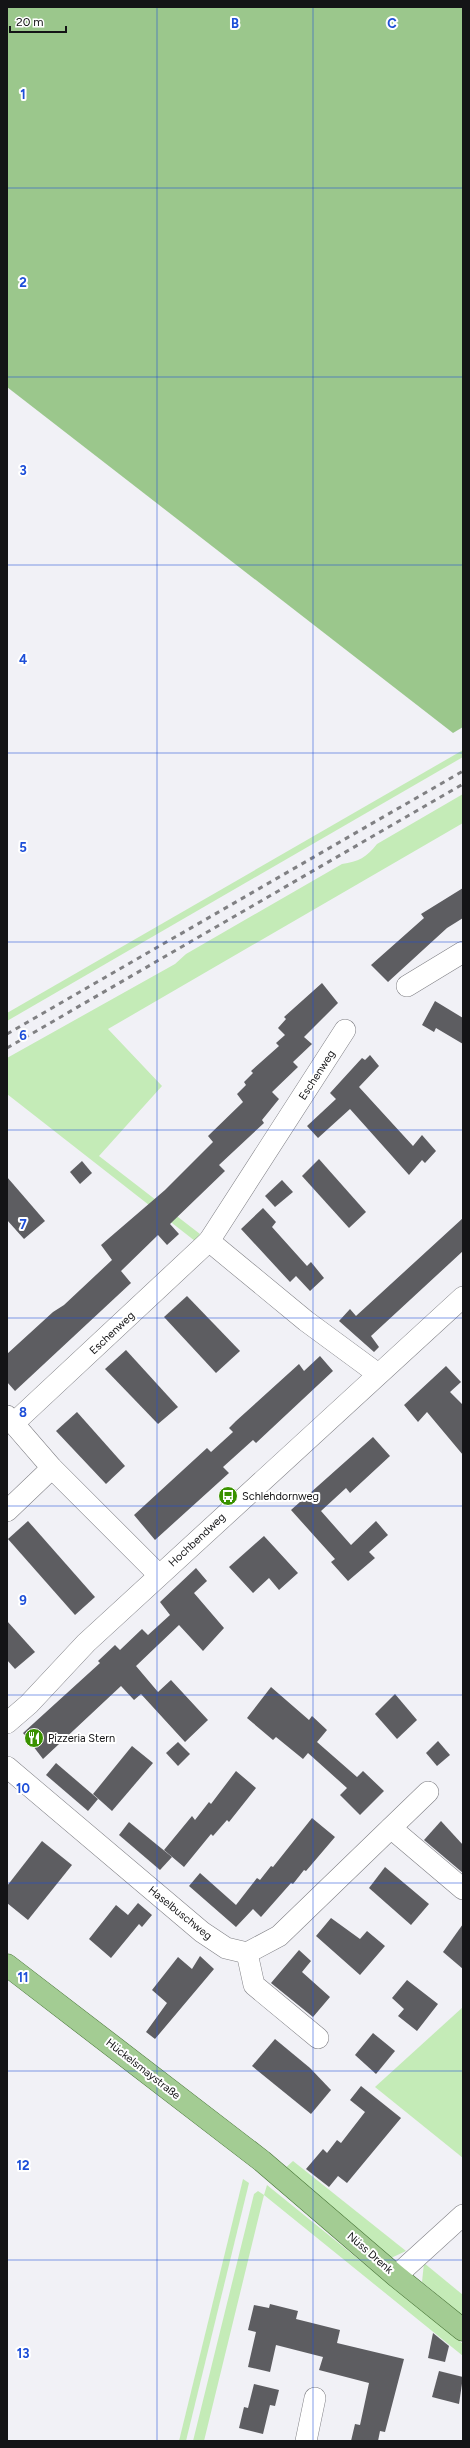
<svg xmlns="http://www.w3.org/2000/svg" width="470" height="2448" font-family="Figtree,sans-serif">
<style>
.green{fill:#c4ebb7}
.forest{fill:#9bc78c}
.building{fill:#5d5d61}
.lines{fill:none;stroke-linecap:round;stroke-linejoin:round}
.minor-casing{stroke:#7f7f84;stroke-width:22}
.major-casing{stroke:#497638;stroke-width:23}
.minor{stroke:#fff;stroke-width:21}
.major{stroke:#a3cc93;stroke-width:22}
.rail{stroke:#808083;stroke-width:3;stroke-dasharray:5 5;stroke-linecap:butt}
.grid{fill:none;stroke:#1d4ed8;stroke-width:1;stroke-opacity:0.55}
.labels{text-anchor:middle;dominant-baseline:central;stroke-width:4;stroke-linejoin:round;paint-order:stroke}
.street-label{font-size:11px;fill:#141416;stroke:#fff}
.poi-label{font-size:11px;fill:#141416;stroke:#fff;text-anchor:start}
.grid-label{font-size:13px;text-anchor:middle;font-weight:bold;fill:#1d4ed8;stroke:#fff;stroke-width:4;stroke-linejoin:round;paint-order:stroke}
</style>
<rect width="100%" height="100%" fill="#f1f1f6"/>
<g class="green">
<polygon points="463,750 463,757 7,1021 7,1013"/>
<path d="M463,794V823L108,1029L162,1086L99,1156L200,1234L195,1241L7,1094V1058L175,964L186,954L342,864C358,862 367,857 377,844Z"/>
<polygon points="463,2007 463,2158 375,2087"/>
<polygon points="293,2161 406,2251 391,2258 282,2171"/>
<polygon points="243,2179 249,2183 186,2441 179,2441"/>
<polygon points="267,2185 463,2344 463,2356 264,2195 204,2441 193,2441 254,2194 258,2191 264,2195"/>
<polygon points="424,2263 463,2295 463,2316 422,2282"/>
</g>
<polygon class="forest" points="7,7 463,7 463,727 453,733 7,387"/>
<g class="building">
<polygon points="463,888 463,918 447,928 388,982 371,965 424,918 421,914"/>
<polygon points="322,983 338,1003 304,1037 312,1044 293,1062 298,1067 272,1092 279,1099 262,1120 264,1123 219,1165 225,1171 170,1224 179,1234 167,1245 158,1235 121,1271 131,1283 15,1391 7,1382 7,1354 53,1312 64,1305 112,1260 101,1245 165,1190 213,1142 208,1136 243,1102 237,1094 246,1085 244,1082 253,1073 251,1071 279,1046 276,1043 285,1035 278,1028 286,1019 284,1017"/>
<polygon points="435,1001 463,1018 463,1044 436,1028 434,1032 422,1025"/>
<polygon points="370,1055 379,1066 359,1087 413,1146 422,1135 436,1151 425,1163 422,1160 409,1175 350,1109 318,1138 307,1126 336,1099 330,1093 362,1058 365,1060"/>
<polygon points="319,1159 366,1212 349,1228 302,1176"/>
<polygon points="82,1161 92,1173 80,1184 70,1172"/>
<polygon points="7,1177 45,1221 24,1239 7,1220"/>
<polygon points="282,1180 293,1192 275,1207 265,1196"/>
<polygon points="263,1208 276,1222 272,1227 307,1266 311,1262 324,1278 310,1291 296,1276 290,1282 241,1229"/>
<polygon points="463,1218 463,1251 371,1336 379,1347 374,1352 339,1321 350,1309 356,1316"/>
<polygon points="187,1296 240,1351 216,1373 164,1317"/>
<polygon points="126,1350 178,1407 158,1424 105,1369"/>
<polygon points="320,1356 333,1371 256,1443 253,1440 223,1467 229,1473 155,1540 134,1515 207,1448 211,1452 233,1432 229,1428 236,1421 299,1364 304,1371"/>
<polygon points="446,1366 461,1382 450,1392 463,1405 463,1455 427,1412 418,1422 404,1405"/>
<polygon points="77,1412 125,1466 106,1484 56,1431"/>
<polygon points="373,1437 390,1456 350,1493 346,1488 321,1511 351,1545 376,1521 388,1535 369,1552 375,1558 348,1581 331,1562 335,1559 291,1510"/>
<polygon points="28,1521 95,1597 75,1615 8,1539"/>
<polygon points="264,1536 298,1573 279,1590 269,1578 253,1593 229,1567"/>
<polygon points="196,1568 207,1581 194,1593 224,1628 203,1651 179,1625 136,1666 158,1692 171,1680 208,1720 185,1742 141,1694 134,1700 121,1686 43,1759 23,1733 100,1663 98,1661 115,1645 120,1650 142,1629 148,1635 170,1615 160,1602"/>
<polygon points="7,1621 35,1652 15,1669 7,1660"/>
<polygon points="271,1687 309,1720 312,1716 327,1730 317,1742 357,1777 363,1771 384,1791 360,1815 340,1795 347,1788 308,1753 303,1759 276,1737 273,1740 247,1718"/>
<polygon points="395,1694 417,1720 397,1739 375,1714"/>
<polygon points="438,1741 450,1755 437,1766 426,1753"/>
<polygon points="178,1742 190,1754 178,1766 166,1753"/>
<polygon points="132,1746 153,1763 112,1811 93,1794"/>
<polygon points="56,1763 98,1799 88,1811 46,1775"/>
<polygon points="236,1771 256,1788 229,1822 227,1820 213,1836 211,1834 184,1867 164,1850 192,1816 195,1820 209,1802 211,1804"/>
<polygon points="312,1818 335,1837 306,1871 304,1870 293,1884 291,1883 261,1917 253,1909 236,1927 189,1886 200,1873 236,1905 257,1878 260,1880 271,1866 273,1867"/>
<polygon points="441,1821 463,1845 463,1873 424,1840"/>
<polygon points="129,1822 172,1857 160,1870 119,1835"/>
<polygon points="42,1841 72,1865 28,1920 7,1903 7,1886"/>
<polygon points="385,1867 429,1904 411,1925 369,1888"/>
<polygon points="138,1903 152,1915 142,1927 139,1924 111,1958 89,1939 116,1905 128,1915"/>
<polygon points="331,1918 360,1939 367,1931 385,1946 360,1975 316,1936"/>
<polygon points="463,1924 463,1969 443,1952"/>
<polygon points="299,1950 311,1961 302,1972 330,1997 313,2017 271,1983"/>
<polygon points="200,1956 214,1969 155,2039 146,2032 167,2003 152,1990 178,1957 192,1969"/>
<polygon points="407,1980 438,2004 417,2031 398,2016 404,2009 392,1998"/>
<polygon points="373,2033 395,2051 376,2074 355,2055"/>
<polygon points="275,2039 310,2068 331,2090 311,2114 252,2066"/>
<polygon points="361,2086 401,2118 347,2183 338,2176 329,2187 306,2169 323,2149 327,2153 337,2140 341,2143 365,2112 350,2100"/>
<polygon points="270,2304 298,2311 296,2319 340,2330 337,2343 404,2359 385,2432 380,2431 378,2441 351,2441 355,2424 360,2425 369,2383 319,2370 323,2357 276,2345 270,2372 248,2367 256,2332 248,2330 254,2305 269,2308"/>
<polygon points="433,2333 449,2346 445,2362 428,2358"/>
<polygon points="439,2371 463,2377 459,2404 432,2397"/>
<polygon points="254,2384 279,2390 275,2406 270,2405 263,2434 239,2428 244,2407 248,2408"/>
</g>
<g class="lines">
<defs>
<g id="minor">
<polyline points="407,986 463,952"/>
<polyline points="345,1030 209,1241 306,1321 378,1374"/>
<polyline points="7,1416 52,1468 159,1575"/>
<polyline points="14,1423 209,1241"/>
<polyline points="7,1511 52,1468"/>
<polyline points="7,1723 29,1704 86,1643 463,1297"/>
<polyline points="7,1767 202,1932 226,1948 247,1953 279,1936 428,1792"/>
<polyline points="391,1828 463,1889"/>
<polyline points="247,1953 254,1985 318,2038"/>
<polyline points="396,2276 463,2215"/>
<polyline points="306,2441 315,2398"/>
</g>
<polyline id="major" points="7,1965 262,2161 396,2276 463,2330"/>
</defs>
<use href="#minor" class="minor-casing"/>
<use href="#major" class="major-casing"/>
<use href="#minor" class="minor"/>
<use href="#major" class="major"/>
<g class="rail">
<polyline points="7,1034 463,771"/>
<polyline points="7,1048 463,784"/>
</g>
</g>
<path class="grid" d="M157,7V2441M313,7V2441M7,188H463M7,377H463M7,565H463M7,753H463M7,942H463M7,1130H463M7,1318H463M7,1506H463M7,1695H463M7,1883H463M7,2071H463M7,2260H463"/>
<defs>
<symbol id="bus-disc" viewBox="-11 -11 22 22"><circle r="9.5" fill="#3a9200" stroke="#fff"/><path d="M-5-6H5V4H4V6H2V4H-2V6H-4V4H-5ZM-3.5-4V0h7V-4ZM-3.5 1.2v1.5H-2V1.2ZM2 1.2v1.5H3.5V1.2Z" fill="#fff"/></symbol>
<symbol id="restaurant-disc" viewBox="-11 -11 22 22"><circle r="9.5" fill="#3a9200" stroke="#fff"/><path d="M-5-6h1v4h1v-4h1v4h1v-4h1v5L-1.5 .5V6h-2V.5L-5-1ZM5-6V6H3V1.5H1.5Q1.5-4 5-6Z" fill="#fff"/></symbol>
</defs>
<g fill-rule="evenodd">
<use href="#bus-disc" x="217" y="1485" width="22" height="22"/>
<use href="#restaurant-disc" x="23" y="1727" width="22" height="22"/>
</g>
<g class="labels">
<g class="street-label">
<text transform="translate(317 1075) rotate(-57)">Eschenweg</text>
<text transform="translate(112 1333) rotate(-43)">Eschenweg</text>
<text transform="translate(197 1540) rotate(-43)">Hochbendweg</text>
<text transform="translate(180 1913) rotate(39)">Haselbuschweg</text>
<text transform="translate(143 2069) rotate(38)">Hückelsmaystraße</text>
<text transform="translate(370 2253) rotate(41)">Nüss Drenk</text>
</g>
<g class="poi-label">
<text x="242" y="1496">Schlehdornweg</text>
<text x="48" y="1738">Pizzeria Stern</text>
</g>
</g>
<g class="grid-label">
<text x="235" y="28">B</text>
<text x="392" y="28">C</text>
<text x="23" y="99">1</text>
<text x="23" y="287">2</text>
<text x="23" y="475">3</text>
<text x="23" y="664">4</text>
<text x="23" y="852">5</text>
<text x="23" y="1040">6</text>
<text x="23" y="1229">7</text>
<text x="23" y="1417">8</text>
<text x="23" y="1605">9</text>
<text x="23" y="1793">10</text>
<text x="23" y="1982">11</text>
<text x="23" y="2170">12</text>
<text x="23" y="2358">13</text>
</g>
<rect width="470" height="2448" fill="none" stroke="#141416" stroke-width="16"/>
<path d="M10 26v6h56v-6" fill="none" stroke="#141416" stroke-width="2"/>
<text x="16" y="26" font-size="12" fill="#141416" stroke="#ffffff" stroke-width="3" paint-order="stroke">20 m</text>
</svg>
